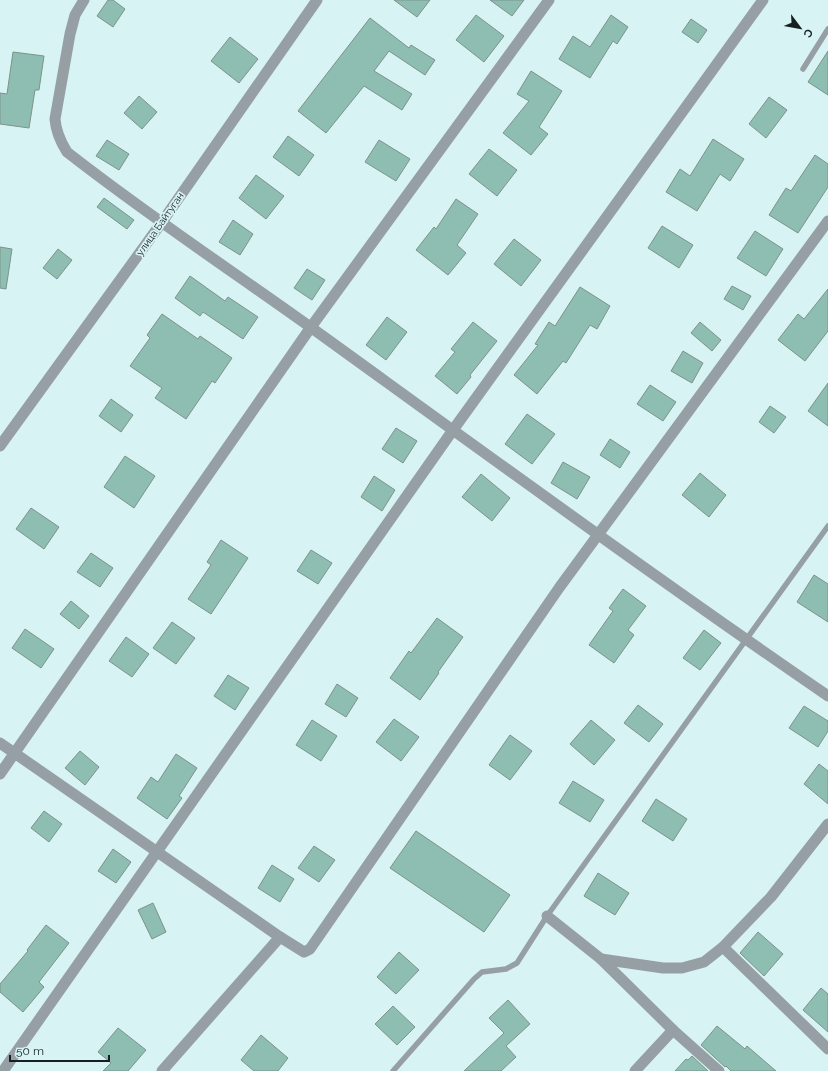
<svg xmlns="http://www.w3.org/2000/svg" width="828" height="1071" font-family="Raleway,sans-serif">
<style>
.building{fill:#8ebeb1;stroke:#7c938c}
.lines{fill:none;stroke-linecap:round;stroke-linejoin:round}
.lane{stroke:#96a0a4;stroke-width:5.5}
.street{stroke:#96a0a4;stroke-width:11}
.labels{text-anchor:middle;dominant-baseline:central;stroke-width:3.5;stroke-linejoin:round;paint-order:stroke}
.street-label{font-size:10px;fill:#162021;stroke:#d8f3f4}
</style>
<rect width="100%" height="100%" fill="#d8f3f4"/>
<g class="building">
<polygon points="108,0 113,0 125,9 113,27 97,16"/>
<polygon points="394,0 430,0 417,17"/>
<polygon points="490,0 524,0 512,16"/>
<polygon points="476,15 504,36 484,62 456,40"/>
<polygon points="611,15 628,27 617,44 613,41 590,78 559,59 573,36 590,47"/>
<polygon points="370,18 409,48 411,45 435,60 425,75 389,51 374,71 412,94 402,110 364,86 326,133 298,111"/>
<polygon points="691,19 707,30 698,43 682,32"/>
<polygon points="230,37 258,59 239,83 211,61"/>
<polygon points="828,51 828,95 808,82"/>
<polygon points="13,52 44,56 39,90 35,90 29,128 0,124 0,93 7,94"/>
<polygon points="531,71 562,91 539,127 548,134 531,155 503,133 529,101 517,94"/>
<polygon points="139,96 157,112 142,129 124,113"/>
<polygon points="769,97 787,110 766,138 749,124"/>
<polygon points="288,136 314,155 299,176 273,157"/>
<polygon points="713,139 744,159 730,181 720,174 697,211 666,192 680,169 690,176"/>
<polygon points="107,140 129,154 119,170 96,156"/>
<polygon points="379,140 410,159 396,181 365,162"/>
<polygon points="489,149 517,170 497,196 469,174"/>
<polygon points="815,155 828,164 828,187 798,233 769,215 786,188 791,191"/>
<polygon points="256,175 284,196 266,219 239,198"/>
<polygon points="104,198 134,220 127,229 97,207"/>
<polygon points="456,199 478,214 457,245 466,253 448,275 416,250 434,227 436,229"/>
<polygon points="233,220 253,234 240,255 219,242"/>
<polygon points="662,226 693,245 679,268 648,248"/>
<polygon points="755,231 783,249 766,276 737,258"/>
<polygon points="514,239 541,260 521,286 494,264"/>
<polygon points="0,247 12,249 6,289 0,288"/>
<polygon points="58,249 72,260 57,279 43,268"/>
<polygon points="307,269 325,280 312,300 294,288"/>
<polygon points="190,276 225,301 228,297 258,317 243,339 203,312 200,316 175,298"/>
<polygon points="732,286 751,296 743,310 724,299"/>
<polygon points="580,287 610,306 597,329 590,325 566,363 563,361 537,394 514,375 538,345 535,344 549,322 555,326"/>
<polygon points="828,289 828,331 805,361 778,340 798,314 804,319"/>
<polygon points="162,314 198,339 200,336 232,358 215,383 212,381 186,419 155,398 162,388 130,366 150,338 147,335"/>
<polygon points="387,317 407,332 386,360 366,345"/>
<polygon points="473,322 497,341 470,375 471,377 457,394 435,376 455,352 451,349"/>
<polygon points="700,322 721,340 712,351 691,333"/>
<polygon points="683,351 703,363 692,383 671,371"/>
<polygon points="828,383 828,426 808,411"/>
<polygon points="650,385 676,402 663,421 637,404"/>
<polygon points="111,399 133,415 121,432 99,416"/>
<polygon points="770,406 786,417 774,433 759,422"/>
<polygon points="527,414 555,434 532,464 505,444"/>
<polygon points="396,428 417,441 403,463 382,449"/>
<polygon points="610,439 630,452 620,468 600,455"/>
<polygon points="125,456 155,476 134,508 104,487"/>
<polygon points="563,462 590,477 577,499 551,483"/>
<polygon points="700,473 726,495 709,517 682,495"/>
<polygon points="481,474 510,498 492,521 462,497"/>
<polygon points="374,476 395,490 382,511 361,497"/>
<polygon points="31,508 59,527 44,549 16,529"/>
<polygon points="221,540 248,558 211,614 188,599 211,565 207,562"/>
<polygon points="311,550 332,563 318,584 297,571"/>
<polygon points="91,553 113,568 100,587 77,572"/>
<polygon points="814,575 828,584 828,622 797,602"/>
<polygon points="623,589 646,606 628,630 634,635 614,663 589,645 613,611 609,608"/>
<polygon points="71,601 89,616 79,629 60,614"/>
<polygon points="437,618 463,637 438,672 439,673 420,700 390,678 409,651 411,653"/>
<polygon points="172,622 195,638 176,664 153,648"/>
<polygon points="25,629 54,649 41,668 12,648"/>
<polygon points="704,630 721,643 700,670 683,658"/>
<polygon points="126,637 149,654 132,677 109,661"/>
<polygon points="228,675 249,688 235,710 214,696"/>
<polygon points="337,684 358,698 346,717 325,704"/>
<polygon points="638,705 663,724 649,742 624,723"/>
<polygon points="804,706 828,721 828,731 818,747 789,728"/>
<polygon points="394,719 419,737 401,761 376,742"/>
<polygon points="312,720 337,736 321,761 296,745"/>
<polygon points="591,720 615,740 594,765 570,744"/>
<polygon points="510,735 532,751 510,780 489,765"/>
<polygon points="80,751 99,767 85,785 65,768"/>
<polygon points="176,754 197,768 179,796 182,798 167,819 137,798 151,777 158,782"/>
<polygon points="819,764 828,771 828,804 804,784"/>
<polygon points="573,781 604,800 590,822 559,803"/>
<polygon points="656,799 687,819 673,841 642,821"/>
<polygon points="44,811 62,824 49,842 31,828"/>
<polygon points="416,831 510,895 484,932 390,868"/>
<polygon points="314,846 335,860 319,882 298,868"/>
<polygon points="113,849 131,862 116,883 98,871"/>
<polygon points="272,865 294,879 280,902 258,888"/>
<polygon points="598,873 629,893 615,915 584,896"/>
<polygon points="153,903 166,932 152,939 138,910"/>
<polygon points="46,925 69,943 39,982 44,987 23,1012 0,992 0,984 28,951 27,950"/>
<polygon points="758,932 783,954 764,976 740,953"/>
<polygon points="399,952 419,970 396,994 377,977"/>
<polygon points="821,988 828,994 828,1032 803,1010"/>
<polygon points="508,1000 530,1024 506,1046 516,1057 501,1071 464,1071 504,1033 489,1018"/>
<polygon points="393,1006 415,1027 397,1045 375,1024"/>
<polygon points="717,1026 745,1049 747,1046 776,1071 731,1071 726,1066 725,1067 701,1045"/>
<polygon points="118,1028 146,1050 128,1071 103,1071 111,1063 98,1052"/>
<polygon points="261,1035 288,1058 278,1071 254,1071 241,1060"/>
<polygon points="692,1056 708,1071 675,1071 686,1059 688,1060"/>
</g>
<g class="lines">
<g class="lane">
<polyline points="803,69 828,29"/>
<polyline points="393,1071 474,979 482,972 506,969 517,963 547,916 828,526"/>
</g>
<g class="street">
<path d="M84,0L75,15L70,34L55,119C56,132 60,141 67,152C151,218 240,276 327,339C493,459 659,580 828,696"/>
<polyline points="0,446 162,222 317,0"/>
<polyline points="0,743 280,937 304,952 310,949 559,588 828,221"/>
<polyline points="0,774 311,327 549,0"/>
<polyline points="547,916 601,959 673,1030 635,1071"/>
<polyline points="723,947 828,1049"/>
<polyline points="601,959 663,968 682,968 704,962 723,947 771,897 828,824"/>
<polyline points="673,1030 719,1071"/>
<polyline points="3,1071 453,430 763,0"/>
<polyline points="162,1071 280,937"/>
</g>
</g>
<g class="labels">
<g class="street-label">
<text transform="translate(160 224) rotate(-55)">улица Байтуган</text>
</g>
</g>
<g transform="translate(800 28) rotate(122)" stroke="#d8f3f4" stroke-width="3" paint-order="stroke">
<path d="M0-3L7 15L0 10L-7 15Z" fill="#162021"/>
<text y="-6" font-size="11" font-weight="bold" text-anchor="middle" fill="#162021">С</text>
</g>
<path d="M10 1055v6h99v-6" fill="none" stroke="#162021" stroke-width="2"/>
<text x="16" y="1055" font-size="12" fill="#162021" stroke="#d8f3f4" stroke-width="3" paint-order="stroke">50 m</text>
</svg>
